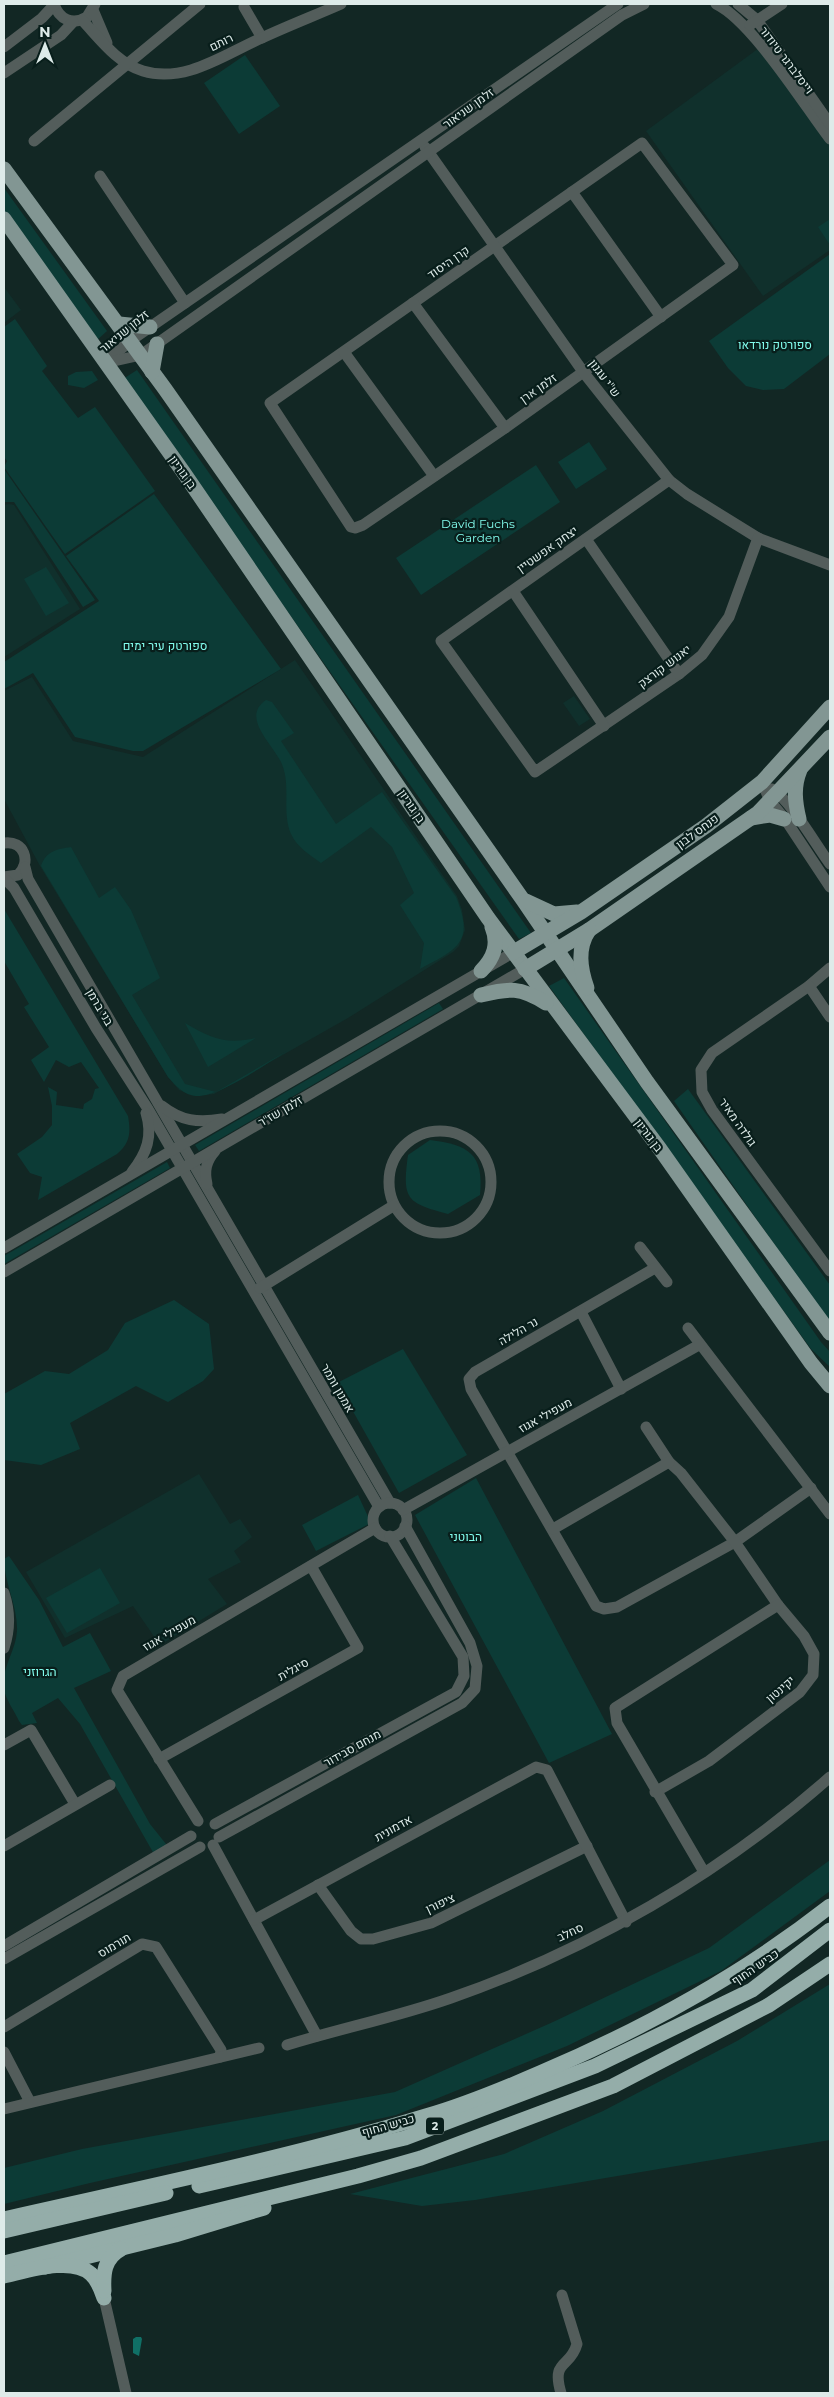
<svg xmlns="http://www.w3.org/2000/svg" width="834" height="2397" font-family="Montserrat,Heebo,sans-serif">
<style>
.built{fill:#10302c}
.green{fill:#0c3b36}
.water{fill:#107066}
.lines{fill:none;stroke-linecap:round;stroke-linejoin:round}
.minor{stroke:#535d5b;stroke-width:11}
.major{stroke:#829693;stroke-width:15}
.highway{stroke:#94ada9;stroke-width:15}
.labels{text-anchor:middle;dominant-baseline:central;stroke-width:4.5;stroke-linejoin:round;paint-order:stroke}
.shield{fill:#081e1b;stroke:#9eaeab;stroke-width:1}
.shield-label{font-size:11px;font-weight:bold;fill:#deebe9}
.street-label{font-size:12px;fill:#deebe9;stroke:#081e1b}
.park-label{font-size:12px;fill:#82fced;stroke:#081e1b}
</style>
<rect width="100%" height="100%" fill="#122724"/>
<g class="built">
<polygon points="759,48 830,141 830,250 763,296 646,131"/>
<polygon points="4,287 21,310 4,323"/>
<polygon points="9,504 14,505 80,609 4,657 4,505"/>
<polygon points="295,660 457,896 462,910 465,930 459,946 453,952 348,1018 214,1094 194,1096 179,1090 168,1077 40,866 4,799 4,691 32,677 73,741 143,757"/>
<polygon points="574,696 590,719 579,726 563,703"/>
<polygon points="199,1474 230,1524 240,1519 252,1537 234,1551 241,1562 208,1579 227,1604 160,1645 133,1606 65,1638 26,1572"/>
</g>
<g class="green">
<polygon points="245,55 280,106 239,134 204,83"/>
<polygon points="4,188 107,331 96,341 4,214"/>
<polygon points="830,219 830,245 818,227"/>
<polygon points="830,254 830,354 784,389 763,390 746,386 728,368 709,341"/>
<polygon points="15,319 47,366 42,371 78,418 95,407 155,491 65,554 4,467 7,461 4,457 4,327"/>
<polygon points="137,370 531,933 519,939 123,379"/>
<polygon points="92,371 98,380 84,388 68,385 68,376 76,372"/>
<polygon points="589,442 607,469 576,489 558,462"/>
<polygon points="536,465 560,502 421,595 396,558"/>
<polygon points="4,469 95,600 83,607 14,502 4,502"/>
<polygon points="154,494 281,669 143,751 133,751 75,737 33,673 4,689 4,662 99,601 66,556"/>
<polygon points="46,567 69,603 46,616 24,579"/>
<path d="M266,700L272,702L294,733L281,741L336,824L382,792L456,897C475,943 457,949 420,969L424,943L400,905L414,893L392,847L371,827L321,863C310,855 297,847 291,834C281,810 292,786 281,762C271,742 241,717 266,700Z"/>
<path d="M71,847L99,898L115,887L131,910L160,978L132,995L185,1084L216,1092L287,1051C266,1064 219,1097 196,1096C184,1095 176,1086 168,1077L41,866C46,851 57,849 71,847Z"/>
<path d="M4,909L128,1116C131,1133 130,1143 117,1154L38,1200L42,1177L30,1173L17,1154L42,1137L52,1125V1106L48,1087L57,1092L56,1105L83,1109L84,1104L92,1099L95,1089L99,1088L81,1062L69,1067L56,1060L44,1082L31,1060L49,1047L24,1007L29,1004L4,961Z"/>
<polygon points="564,978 821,1342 830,1352 830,1367 811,1349 549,986"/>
<polygon points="439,1003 443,1009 199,1151 195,1145"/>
<path d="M185,1023C211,1038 225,1045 256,1038L208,1067Z"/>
<polygon points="688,1089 830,1285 830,1324 674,1101"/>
<path d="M430,1140C468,1145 484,1153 480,1195L448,1214C406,1203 402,1199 408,1155Z"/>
<polygon points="167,1162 170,1168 4,1264 4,1256"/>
<polygon points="174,1300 209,1324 214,1369 203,1381 168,1402 136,1386 70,1423 80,1449 41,1465 4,1460 4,1394 45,1371 69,1374 108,1350 125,1323"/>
<polygon points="403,1349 467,1455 399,1493 337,1383"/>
<polygon points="476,1478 612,1734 549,1763 415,1515"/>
<polygon points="358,1495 371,1523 316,1551 302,1525"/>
<path d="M9,1556L39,1600L63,1647L90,1633L111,1671L74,1688L150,1824L170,1849L154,1854L80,1724L58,1698L32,1713L37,1723L22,1725L19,1721C15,1712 6,1700 4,1690C0,1670 16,1651 17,1631C18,1606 4,1583 4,1559Z"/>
<polygon points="100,1568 120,1603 67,1633 46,1598"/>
<polygon points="830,1860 830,1891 721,1971 567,2046 396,2115 90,2183 4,2204 4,2168 82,2149 395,2092 553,2022 709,1948"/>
<polygon points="830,1984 830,2140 475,2200 422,2206 350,2194 504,2154 603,2111 737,2041"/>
</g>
<polygon class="water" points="136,2337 141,2337 142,2339 139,2356 133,2353 133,2339"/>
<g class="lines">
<g class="minor">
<path d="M54,4C59,19 72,26 87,17L95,4"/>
<path d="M716,4C752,21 804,105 830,139"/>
<polyline points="738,4 757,20 830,124"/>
<polyline points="244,7 262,38"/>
<polyline points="93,10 107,43"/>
<path d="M82,20C100,39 117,63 143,71C186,84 226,53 264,37C290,25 316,15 341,4"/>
<polyline points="750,25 782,4"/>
<polyline points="4,47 42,18 54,5"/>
<polyline points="4,73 61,35 73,22"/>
<polyline points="34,141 200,4"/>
<polygon points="642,143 733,265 505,428 363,525 355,528 351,527 270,403"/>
<polyline points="425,147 584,373 669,480 687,494 758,538 830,565"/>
<polyline points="100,176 185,303"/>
<polyline points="572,192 661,317"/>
<polyline points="413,303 505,428"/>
<polyline points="344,352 434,476"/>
<polyline points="106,362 130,341 618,4"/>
<polyline points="105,363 141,355 622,15 644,4"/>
<polyline points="669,480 441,641 535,772 679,674 702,655 729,617 758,538"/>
<polyline points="586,539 679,674"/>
<polyline points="513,591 604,726"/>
<polyline points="762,782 770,801 785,819 830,887"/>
<path d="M772,789C792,802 815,844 830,864"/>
<path d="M4,843C24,840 32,862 18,875L4,877"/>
<polyline points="25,867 28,879 390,1503"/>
<polyline points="4,878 14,888 96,1028 148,1109 379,1507"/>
<polyline points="830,968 809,986 712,1053 701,1070 702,1092 712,1110 830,1271"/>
<polyline points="809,986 830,1017"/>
<path d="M162,1106C181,1121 198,1123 222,1119"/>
<circle cx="440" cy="1182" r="51"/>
<path d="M132,1172C147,1153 153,1136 146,1113"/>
<path d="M207,1184C204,1171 206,1161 215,1151"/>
<polyline points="640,1247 667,1282"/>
<polyline points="4,1248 514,952"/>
<polyline points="655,1268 475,1372 469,1379 471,1389 596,1606 604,1609 617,1607 735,1542 811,1488"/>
<polyline points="4,1272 525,969"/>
<polyline points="260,1288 393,1206"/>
<polyline points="581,1312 621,1389"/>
<polyline points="688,1328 830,1514"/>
<polyline points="646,1427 669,1462 681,1473 735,1542 778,1605 804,1636 814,1654 813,1675 800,1692 709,1761 655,1792"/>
<circle cx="390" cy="1520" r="17"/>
<polyline points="403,1510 699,1345"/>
<polyline points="553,1529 669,1462"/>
<path d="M4,1593C10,1611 10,1630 4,1648"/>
<polyline points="4,1745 31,1730 75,1804"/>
<polyline points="159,1759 358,1648 311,1566"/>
<polyline points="198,1821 117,1690 123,1676 375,1528"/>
<polyline points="215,1824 456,1692 464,1676 463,1657 390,1536"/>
<polyline points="219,1837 462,1703 475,1689 477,1666 470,1643 405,1526"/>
<polyline points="213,1845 317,2036"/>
<polyline points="4,1846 110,1785"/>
<polyline points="704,1872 617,1723 615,1708 778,1605"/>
<polyline points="318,1885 351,1931 361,1939 373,1939 431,1923 587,1846"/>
<polyline points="254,1920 536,1767 547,1770 626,1922"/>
<polyline points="4,1946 191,1836"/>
<polyline points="4,1959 200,1847"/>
<polyline points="4,2027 142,1944 156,1947 221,2050 220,2057"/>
<path d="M287,2045C342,2028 397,2017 451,1998C589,1950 720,1874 830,1777"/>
<polyline points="4,2052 30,2102"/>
<polyline points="4,2109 259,2048"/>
<polyline points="104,2298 126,2393"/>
<path d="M561,2393C551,2359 570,2369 577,2344L562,2295"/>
</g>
<g class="major">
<polyline points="4,169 165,389 523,900 647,1082 830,1333"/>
<polyline points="4,219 184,473 488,918 660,1149 811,1363 830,1386"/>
<polyline points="119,324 150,327"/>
<polyline points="152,372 157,344"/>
<polyline points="751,818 770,815 784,819"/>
<path d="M799,819C795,802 793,787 800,770"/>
<polyline points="526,901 554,914 577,912"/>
<polyline points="514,952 581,912 706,826 762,782 830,707"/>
<polyline points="525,969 589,930 758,813 830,737"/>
<path d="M481,971C494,958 499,944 492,927"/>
<path d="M587,988C580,968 577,948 589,930"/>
<path d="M481,995C510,988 520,987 546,1003"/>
</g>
<g class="highway">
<polyline points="199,2186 405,2138 595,2066 752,1990 830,1930"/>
<path d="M4,2219C145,2187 288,2158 426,2116C465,2105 503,2089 540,2073C643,2029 742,1975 830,1906"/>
<polyline points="4,2231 166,2193"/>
<polyline points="4,2263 358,2176 421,2158 613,2086 769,2005 830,1964"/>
<polyline points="45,2267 175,2235 264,2208"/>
<path d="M4,2276C27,2271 72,2256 91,2274C98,2280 101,2289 104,2298"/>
<path d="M104,2291C103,2274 104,2258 121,2249"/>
</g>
</g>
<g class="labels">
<rect class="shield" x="426" y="2117.5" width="18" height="17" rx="4"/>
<g class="shield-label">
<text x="435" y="2126">2</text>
</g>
<g class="street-label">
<text transform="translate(221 42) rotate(-26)">רותם</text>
<text transform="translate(787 60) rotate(53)">וייסלברגר טיודור</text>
<text transform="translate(468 108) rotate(-36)">זלמן שניאור</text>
<text transform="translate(448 262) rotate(-35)">קרן היסוד</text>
<text transform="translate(124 331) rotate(-39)">זלמן שניאור</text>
<text transform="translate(605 378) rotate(53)">ש"י עגנון</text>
<text transform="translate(538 388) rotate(-35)">זלמן ארן</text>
<text transform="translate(183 472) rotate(55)">בן גוריון</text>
<text transform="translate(547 549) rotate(-35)">יצחק אפשטיין</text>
<text transform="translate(664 666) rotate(-37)">יאנוש קורצק</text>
<text transform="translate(412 806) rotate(56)">בן גוריון</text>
<text transform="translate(697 831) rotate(-36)">פנחס לבון</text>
<text transform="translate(100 1007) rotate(59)">בני ברמן</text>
<text transform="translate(280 1111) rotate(-30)">זלמן שז"ר</text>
<text transform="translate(738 1122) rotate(55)">גולדה מאיר</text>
<text transform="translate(649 1135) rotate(53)">בן גוריון</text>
<text transform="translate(518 1331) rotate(-30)">נר הלילה</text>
<text transform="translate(338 1388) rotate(60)">אמנון ותמר</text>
<text transform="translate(545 1415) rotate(-29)">מעפילי אגוז</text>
<text transform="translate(169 1633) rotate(-30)">מעפילי אגוז</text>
<text transform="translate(293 1669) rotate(-29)">סיגלית</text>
<text transform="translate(780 1689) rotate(-41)">יקינטון</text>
<text transform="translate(352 1748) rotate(-29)">מנחם סבידור</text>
<text transform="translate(393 1828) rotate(-29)">אדמונית</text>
<text transform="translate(440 1903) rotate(-25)">ציפורן</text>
<text transform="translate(570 1932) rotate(-25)">סחלב</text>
<text transform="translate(114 1945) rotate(-31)">תורמוס</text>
<text transform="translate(755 1967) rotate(-34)">כביש החוף</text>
<text transform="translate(388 2125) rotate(-16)">כביש החוף</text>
</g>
<g class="park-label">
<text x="775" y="344">ספורטק נורדאו</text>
<text x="478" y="523">David Fuchs<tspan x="478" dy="14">Garden</tspan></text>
<text x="165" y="645">ספורטק עיר ימים</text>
<text x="466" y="1536">הבוטני</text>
<text x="40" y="1671">הגרוזני</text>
</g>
</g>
<rect width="834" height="2397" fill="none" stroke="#deebe9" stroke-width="10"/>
<g transform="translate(45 45)" stroke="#081e1b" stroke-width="4" paint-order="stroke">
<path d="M0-4L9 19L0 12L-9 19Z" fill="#deebe9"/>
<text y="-8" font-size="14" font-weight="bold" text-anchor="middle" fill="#deebe9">N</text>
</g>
</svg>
